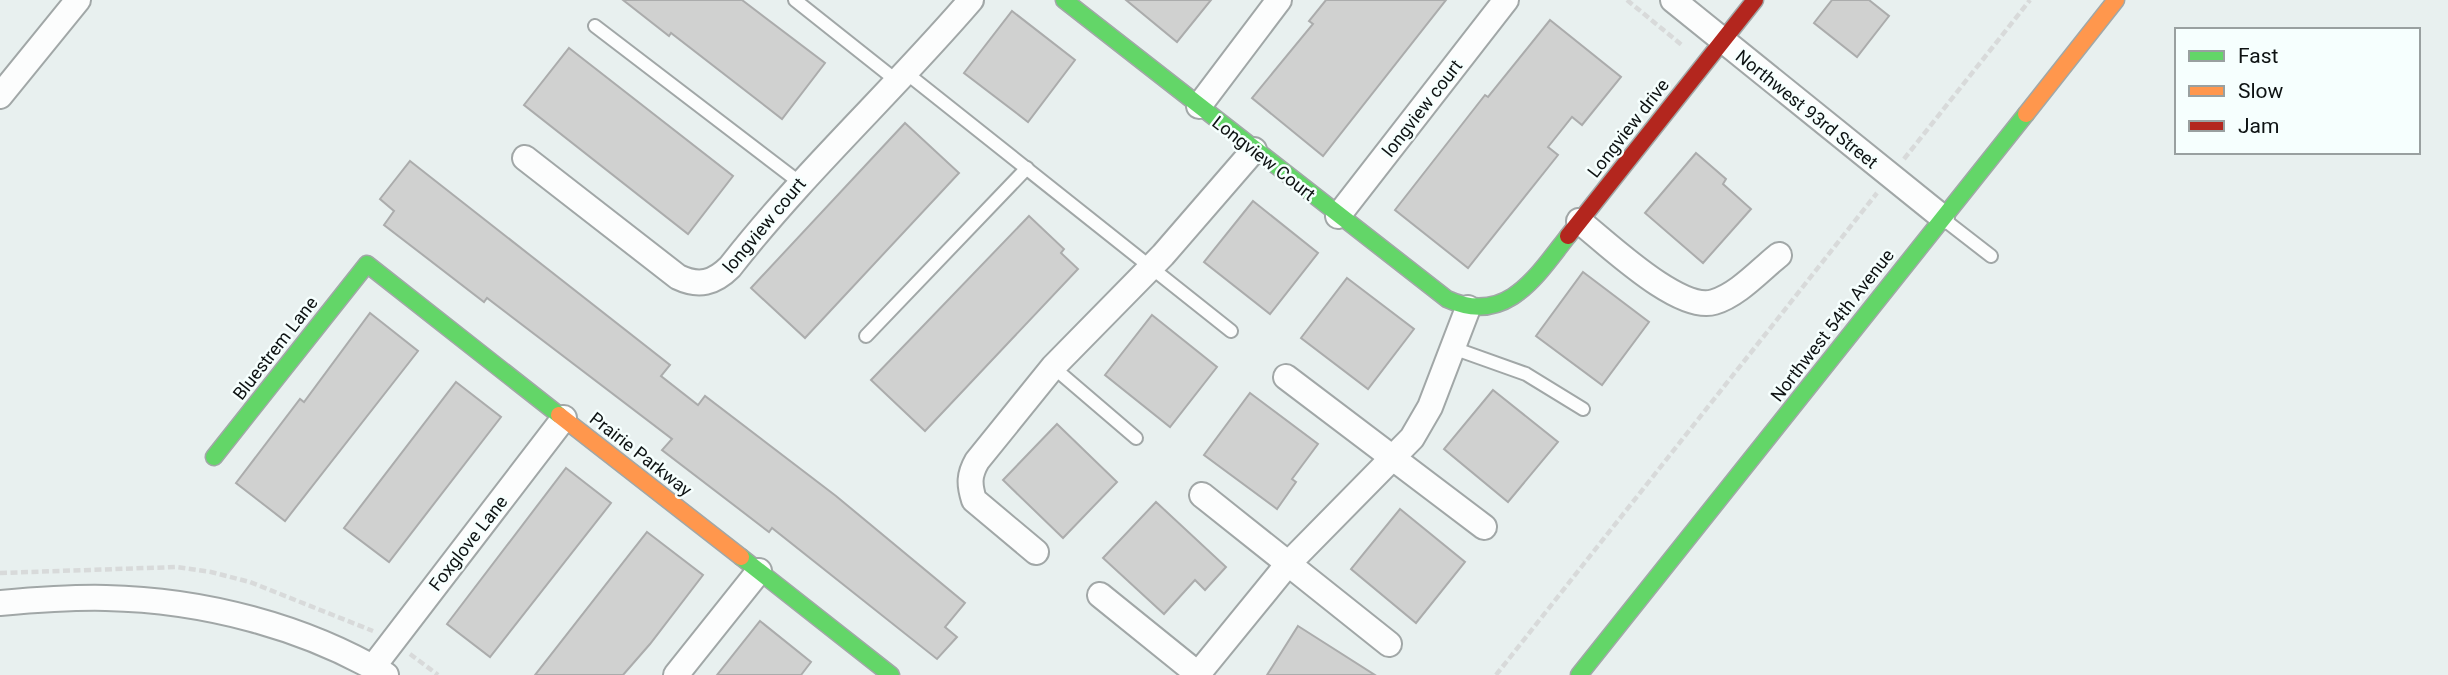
<svg xmlns="http://www.w3.org/2000/svg" width="2448" height="675" font-family="Roboto,sans-serif">
<style>
.building{fill:#d0d1d0;stroke:#abacac;stroke-width:2}
.lines{fill:none;stroke-linecap:round;stroke-linejoin:round}
.lane-casing{stroke:#a1a7a7;stroke-width:16}
.street-casing{stroke:#a1a7a7;stroke-width:28}
.fast-casing{stroke:#a1a7a7;stroke-width:19}
.slow-casing{stroke:#a1a7a7;stroke-width:19}
.jam-casing{stroke:#a1a7a7;stroke-width:19}
.path{stroke:#d8dada;stroke-width:4.5;stroke-dasharray:7 3.5;stroke-linecap:butt}
.lane{stroke:#fcfdfd;stroke-width:12}
.street{stroke:#fcfdfd;stroke-width:24}
.fast{stroke:#63d668;stroke-width:16}
.slow{stroke:#ff974d;stroke-width:16}
.jam{stroke:#b3261e;stroke-width:16}
.labels{text-anchor:middle;dominant-baseline:central;stroke-width:5;stroke-linejoin:round;paint-order:stroke}
.street-label{font-size:18px;fill:#0d1212;stroke:#f6fffe}
</style>
<rect width="100%" height="100%" fill="#e8f0ef"/>
<g class="building">
<polygon points="623,0 742,0 825,63 782,119 671,33 669,36"/>
<polygon points="1126,0 1211,0 1177,42"/>
<polygon points="1326,0 1446,0 1323,156 1252,98 1313,24 1309,21"/>
<polygon points="1832,0 1869,0 1889,16 1857,57 1814,23"/>
<polygon points="1012,11 1075,60 1028,122 964,73"/>
<polygon points="1550,20 1621,77 1582,125 1572,117 1548,147 1558,155 1468,268 1395,210 1485,95 1488,97"/>
<polygon points="569,48 733,176 688,234 524,105"/>
<polygon points="905,123 959,173 805,338 751,288"/>
<polygon points="1696,153 1726,179 1723,184 1751,209 1703,263 1645,213"/>
<polygon points="410,161 670,365 661,376 698,405 705,396 836,496 965,603 945,627 957,637 937,659 772,528 769,532 662,450 672,439 487,298 484,302 384,225 394,211 380,199"/>
<polygon points="1253,201 1318,253 1270,314 1204,262"/>
<polygon points="1029,216 1064,249 1061,253 1078,269 925,431 871,380"/>
<polygon points="1583,272 1649,322 1602,385 1536,336"/>
<polygon points="1347,278 1414,329 1368,389 1301,338"/>
<polygon points="370,313 418,351 285,521 236,483 300,399 304,402"/>
<polygon points="1152,315 1217,367 1170,427 1105,375"/>
<polygon points="456,382 501,417 389,562 344,528"/>
<polygon points="1493,390 1558,442 1508,502 1444,449"/>
<polygon points="1250,393 1318,444 1292,479 1296,482 1277,509 1204,455"/>
<polygon points="1057,424 1117,482 1063,538 1003,480"/>
<polygon points="566,468 611,503 490,657 447,624"/>
<polygon points="1156,502 1226,567 1205,590 1195,580 1164,614 1103,558"/>
<polygon points="1400,509 1465,562 1416,623 1351,569"/>
<polygon points="647,532 703,575 650,644 623,675 535,675"/>
<polygon points="760,621 811,662 801,675 717,675"/>
<polygon points="1298,626 1375,675 1267,675"/>
</g>
<g class="lines">
<defs>
<g id="lane">
<polyline points="795,0 897,81"/>
<polyline points="595,26 799,182"/>
<polyline points="905,72 1231,331"/>
<polyline points="1942,218 1991,256"/>
<polyline points="866,336 1027,168"/>
<polyline points="1453,348 1526,374 1583,409"/>
<polyline points="1053,367 1136,438"/>
</g>
<g id="street">
<polyline points="1673,0 1942,217"/>
<polyline points="0,96 78,0"/>
<polyline points="1199,106 1279,0"/>
<path d="M525,158L678,277C699,287 714,283 730,267C805,171 892,92 971,0"/>
<polyline points="1338,216 1506,0"/>
<path d="M1579,221C1606,242 1679,313 1714,302C1738,295 1760,270 1779,255"/>
<polyline points="1286,377 1484,527"/>
<polyline points="1202,495 1389,644"/>
<path d="M1036,552L974,500C969,484 969,475 977,461L1053,367L1163,255L1254,150"/>
<polyline points="1100,595 1199,675"/>
<path d="M0,603C35,600 71,597 106,598C202,600 304,626 386,675"/>
<polyline points="373,667 564,418"/>
<polyline points="1198,674 1287,565 1412,438 1430,407 1468,308"/>
<polyline points="676,675 759,571"/>
</g>
<g id="fast">
<path d="M1064,0L1447,299C1506,326 1536,277 1568,236"/>
<polyline points="214,457 367,264 559,415"/>
<polyline points="741,557 891,675"/>
<polyline points="1579,675 2026,114"/>
</g>
<g id="slow">
<polyline points="2026,114 2116,0"/>
<polyline points="559,415 741,557"/>
</g>
<polyline id="jam" points="1568,236 1755,0"/>
</defs>
<use href="#lane" class="lane-casing"/>
<use href="#street" class="street-casing"/>
<use href="#fast" class="fast-casing"/>
<use href="#slow" class="slow-casing"/>
<use href="#jam" class="jam-casing"/>
<g class="path">
<polyline points="1627,0 1683,46"/>
<polyline points="1904,159 2030,0"/>
<polyline points="0,573 176,567 211,572 250,582 373,631"/>
<polyline points="410,654 438,675"/>
<polyline points="1496,675 1877,193"/>
</g>
<use href="#lane" class="lane"/>
<use href="#street" class="street"/>
<use href="#fast" class="fast"/>
<use href="#slow" class="slow"/>
<use href="#jam" class="jam"/>
</g>
<g class="labels">
<g class="street-label">
<text transform="translate(1422 108) rotate(-52)">longview court</text>
<text transform="translate(1807 109) rotate(39)">Northwest 93rd Street</text>
<text transform="translate(1628 128) rotate(-52)">Longview drive</text>
<text transform="translate(1264 158) rotate(38)">Longview Court</text>
<text transform="translate(764 225) rotate(-50)">longview court</text>
<text transform="translate(1832 325) rotate(-52)">Northwest 54th Avenue</text>
<text transform="translate(275 348) rotate(-52)">Bluestrem Lane</text>
<text transform="translate(641 454) rotate(38)">Prairie Parkway</text>
<text transform="translate(468 543) rotate(-52)">Foxglove Lane</text>
</g>
</g>
<rect x="2175" y="28" width="245" height="126" fill="#f6fffe" stroke="#99a0a0" stroke-width="2"/>
<rect x="2189" y="51" width="35" height="10" fill="#63d668" stroke="#99a0a0" stroke-width="2"/>
<text x="2238" y="63" font-size="21" fill="#0d1212">Fast</text>
<rect x="2189" y="86" width="35" height="10" fill="#ff974d" stroke="#99a0a0" stroke-width="2"/>
<text x="2238" y="98" font-size="21" fill="#0d1212">Slow</text>
<rect x="2189" y="121" width="35" height="10" fill="#b3261e" stroke="#99a0a0" stroke-width="2"/>
<text x="2238" y="133" font-size="21" fill="#0d1212">Jam</text>
</svg>
